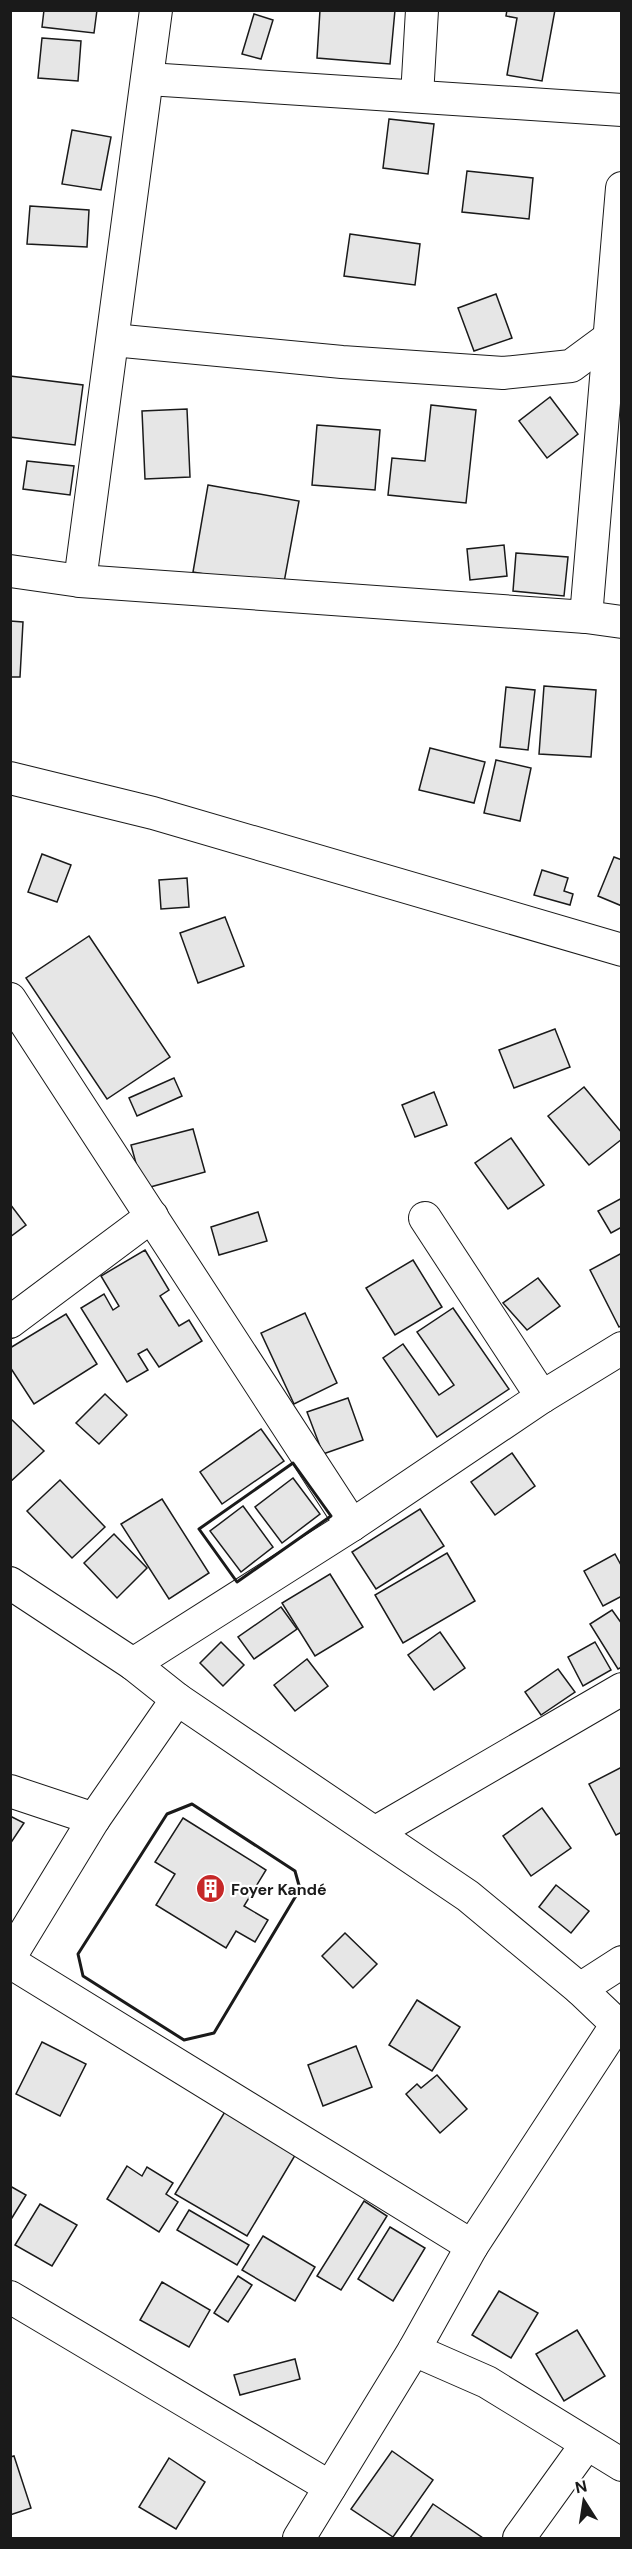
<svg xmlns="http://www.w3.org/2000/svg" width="632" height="2549" font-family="'DM Sans',sans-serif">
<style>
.building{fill:#e6e6e6;stroke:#1a1a1a;stroke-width:1.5}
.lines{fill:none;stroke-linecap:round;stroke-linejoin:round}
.minor-casing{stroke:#1a1a1a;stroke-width:34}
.minor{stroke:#fff;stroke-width:32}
.wall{stroke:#1a1a1a;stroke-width:3}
.labels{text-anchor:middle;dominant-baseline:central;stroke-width:4.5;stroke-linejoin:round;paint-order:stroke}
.poi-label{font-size:16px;font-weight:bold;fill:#1a1a1a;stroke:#fff;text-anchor:start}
</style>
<rect width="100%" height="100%" fill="#fff"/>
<g class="building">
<polygon points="44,10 97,10 94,33 42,27"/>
<polygon points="320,10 395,10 390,64 317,58"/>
<polygon points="507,10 555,10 542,81 507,75 517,18 506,16"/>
<polygon points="254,14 273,20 261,59 242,54"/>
<polygon points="42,38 81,41 78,81 38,78"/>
<polygon points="389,119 434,124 428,174 383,168"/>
<polygon points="72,130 111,137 101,190 62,184"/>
<polygon points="467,171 533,178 529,219 462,212"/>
<polygon points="30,206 89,210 87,247 27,244"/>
<polygon points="350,234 420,244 415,285 344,276"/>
<polygon points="496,294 512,338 474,351 458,308"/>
<polygon points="10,376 83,385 75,445 10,437"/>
<polygon points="550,397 578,434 547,458 519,421"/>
<polygon points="431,405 476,410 466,503 388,495 392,458 425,461"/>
<polygon points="187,409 190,477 145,479 142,411"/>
<polygon points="317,425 380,430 375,490 312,485"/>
<polygon points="27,461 74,466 70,495 23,489"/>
<polygon points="208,485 299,501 283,588 193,572"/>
<polygon points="504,545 507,576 470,580 467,549"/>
<polygon points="516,553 568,557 564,596 513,591"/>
<polygon points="10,621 23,622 20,677 10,677"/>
<polygon points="544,686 596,690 591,757 539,754"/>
<polygon points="506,687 535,690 528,750 500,747"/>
<polygon points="430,748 485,762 474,803 419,790"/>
<polygon points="496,760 531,768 520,821 484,813"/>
<polygon points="42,854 71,865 57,902 28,892"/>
<polygon points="614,857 622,860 622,906 598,896"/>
<polygon points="542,870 568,878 564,891 573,894 570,905 534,895"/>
<polygon points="187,878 189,907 161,909 159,880"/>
<polygon points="225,917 244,966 198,983 180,933"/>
<polygon points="89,936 170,1057 107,1099 26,978"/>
<polygon points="555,1029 570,1067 514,1088 499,1050"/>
<polygon points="174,1078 182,1096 137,1116 129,1098"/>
<polygon points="584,1087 622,1133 622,1139 589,1165 548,1116"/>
<polygon points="434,1092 447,1125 415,1137 402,1105"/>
<polygon points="193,1129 205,1172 143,1189 131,1145"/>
<polygon points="511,1138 544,1185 508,1209 475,1163"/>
<polygon points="622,1198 622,1227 611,1233 598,1211"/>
<polygon points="10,1204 26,1225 10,1237"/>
<polygon points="258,1212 267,1241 219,1255 211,1227"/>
<polygon points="145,1250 169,1290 160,1296 179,1326 189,1320 202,1341 159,1367 147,1349 138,1354 148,1370 127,1382 81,1308 104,1294 113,1310 119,1306 101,1276"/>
<polygon points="622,1253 622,1325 619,1327 590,1270"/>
<polygon points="413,1260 442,1307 395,1335 366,1288"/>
<polygon points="538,1278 560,1306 527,1330 503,1303"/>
<polygon points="453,1308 509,1389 437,1437 383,1358 403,1344 439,1395 454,1385 417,1332"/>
<polygon points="305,1313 337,1383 294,1404 261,1333"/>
<polygon points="66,1314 97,1364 34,1404 10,1367 10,1348"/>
<polygon points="105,1394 127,1415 99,1444 76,1423"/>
<polygon points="348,1398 363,1440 323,1454 307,1412"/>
<polygon points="10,1418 44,1451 10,1482"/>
<polygon points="261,1429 284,1461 222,1504 200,1472"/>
<polygon points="512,1453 535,1486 495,1515 471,1482"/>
<polygon points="293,1478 320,1514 282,1543 255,1507"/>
<polygon points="60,1480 105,1527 72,1558 27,1511"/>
<polygon points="162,1499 209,1573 169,1599 121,1524"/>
<polygon points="243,1506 273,1547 241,1572 210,1531"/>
<polygon points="420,1509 444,1546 376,1589 352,1552"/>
<polygon points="114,1534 147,1568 117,1598 84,1563"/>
<polygon points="447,1553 475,1601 403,1643 375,1595"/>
<polygon points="615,1554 622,1567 622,1596 603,1606 584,1571"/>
<polygon points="330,1574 363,1627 315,1656 282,1603"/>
<polygon points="281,1607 297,1629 254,1659 238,1637"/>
<polygon points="612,1610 622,1624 622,1667 618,1669 590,1624"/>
<polygon points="440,1632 465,1668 434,1690 408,1655"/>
<polygon points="221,1642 244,1665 223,1686 200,1663"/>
<polygon points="595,1642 611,1670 583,1686 568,1657"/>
<polygon points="307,1659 328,1686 295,1711 274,1685"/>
<polygon points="558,1669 575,1692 541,1715 525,1692"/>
<polygon points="622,1767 622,1832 616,1835 589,1784"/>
<polygon points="542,1808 571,1848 531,1876 503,1836"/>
<polygon points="10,1816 24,1823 10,1844"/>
<polygon points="183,1818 266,1870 244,1906 268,1920 255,1942 236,1931 226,1948 156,1905 175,1874 155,1862"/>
<polygon points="556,1885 589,1911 571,1933 539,1907"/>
<polygon points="345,1933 377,1964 353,1988 322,1956"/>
<polygon points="417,2000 460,2027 432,2071 389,2045"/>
<polygon points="42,2042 86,2064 60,2116 16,2094"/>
<polygon points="356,2046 372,2087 323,2106 308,2065"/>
<polygon points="437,2075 467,2109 440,2133 406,2094 417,2084 421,2088"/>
<polygon points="226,2110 297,2152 247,2236 175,2194"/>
<polygon points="127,2166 142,2176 147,2167 173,2183 166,2194 178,2202 159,2232 107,2199"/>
<polygon points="10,2186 26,2195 10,2221"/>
<polygon points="364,2201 387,2216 341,2290 317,2276"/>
<polygon points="40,2204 77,2225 52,2266 15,2245"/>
<polygon points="189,2210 249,2245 237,2265 177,2230"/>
<polygon points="390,2227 425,2248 393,2301 358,2279"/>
<polygon points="263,2236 315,2267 295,2301 242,2270"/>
<polygon points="238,2276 252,2285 228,2322 214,2313"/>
<polygon points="162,2282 210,2310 189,2347 140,2320"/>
<polygon points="499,2291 538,2313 511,2358 472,2335"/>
<polygon points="577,2330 605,2376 564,2401 536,2354"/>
<polygon points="295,2359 300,2379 240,2395 234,2375"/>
<polygon points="392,2451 433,2480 393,2537 351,2509"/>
<polygon points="14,2456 31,2508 10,2515 10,2457"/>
<polygon points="169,2458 205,2482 176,2529 139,2507"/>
<polygon points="433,2504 483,2538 410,2538"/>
</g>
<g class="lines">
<defs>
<g id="minor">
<polyline points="148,79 622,110"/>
<polyline points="417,96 422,10"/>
<polyline points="113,340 342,362 503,373 571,366 609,338"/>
<polyline points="10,571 80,581 586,617 622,188"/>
<polyline points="80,581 156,10"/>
<polyline points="586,617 622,622"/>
<polyline points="10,778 153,813 622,950"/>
<polyline points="10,999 352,1525"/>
<polyline points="425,1218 542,1397"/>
<polyline points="10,1322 152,1216"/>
<polyline points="10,1583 133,1664 177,1699 468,1896 580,1989 622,2029"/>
<polyline points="133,1664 352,1525 542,1397 622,1348"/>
<polyline points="10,1791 94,1819"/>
<polyline points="376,1832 622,1689"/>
<polyline points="10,1957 94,1819 177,1699"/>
<polyline points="10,1962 472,2246"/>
<polyline points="580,1989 622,1962"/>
<polyline points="10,2297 330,2487"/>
<polyline points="414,2350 487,2382 622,2465"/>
<polyline points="299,2538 414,2350 472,2246 617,2024"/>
<polyline points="519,2538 586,2445"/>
</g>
</defs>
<use href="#minor" class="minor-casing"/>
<use href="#minor" class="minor"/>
<g class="wall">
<polygon points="293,1463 331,1516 237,1582 199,1529"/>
<polygon points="192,1804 295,1871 300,1889 214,2033 184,2040 83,1976 78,1954 167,1814"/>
</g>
</g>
<defs>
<symbol id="building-disc" viewBox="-11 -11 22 22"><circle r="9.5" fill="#c62828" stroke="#fff"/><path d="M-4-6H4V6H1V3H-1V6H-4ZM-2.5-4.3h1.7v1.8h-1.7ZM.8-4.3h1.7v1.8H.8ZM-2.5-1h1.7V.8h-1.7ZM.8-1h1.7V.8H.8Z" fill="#fff"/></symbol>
</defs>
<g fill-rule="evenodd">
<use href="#building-disc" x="194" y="1872" width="33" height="33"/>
</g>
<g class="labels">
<g class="poi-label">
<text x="231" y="1889">Foyer Kandé</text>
</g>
</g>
<rect width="632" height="2549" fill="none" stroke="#1a1a1a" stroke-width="24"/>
<g transform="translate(584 2501) rotate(348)" stroke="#ffffff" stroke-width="4.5" paint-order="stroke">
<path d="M0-4.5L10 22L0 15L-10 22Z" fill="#1a1a1a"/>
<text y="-9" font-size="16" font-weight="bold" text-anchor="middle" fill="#1a1a1a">N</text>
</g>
</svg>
